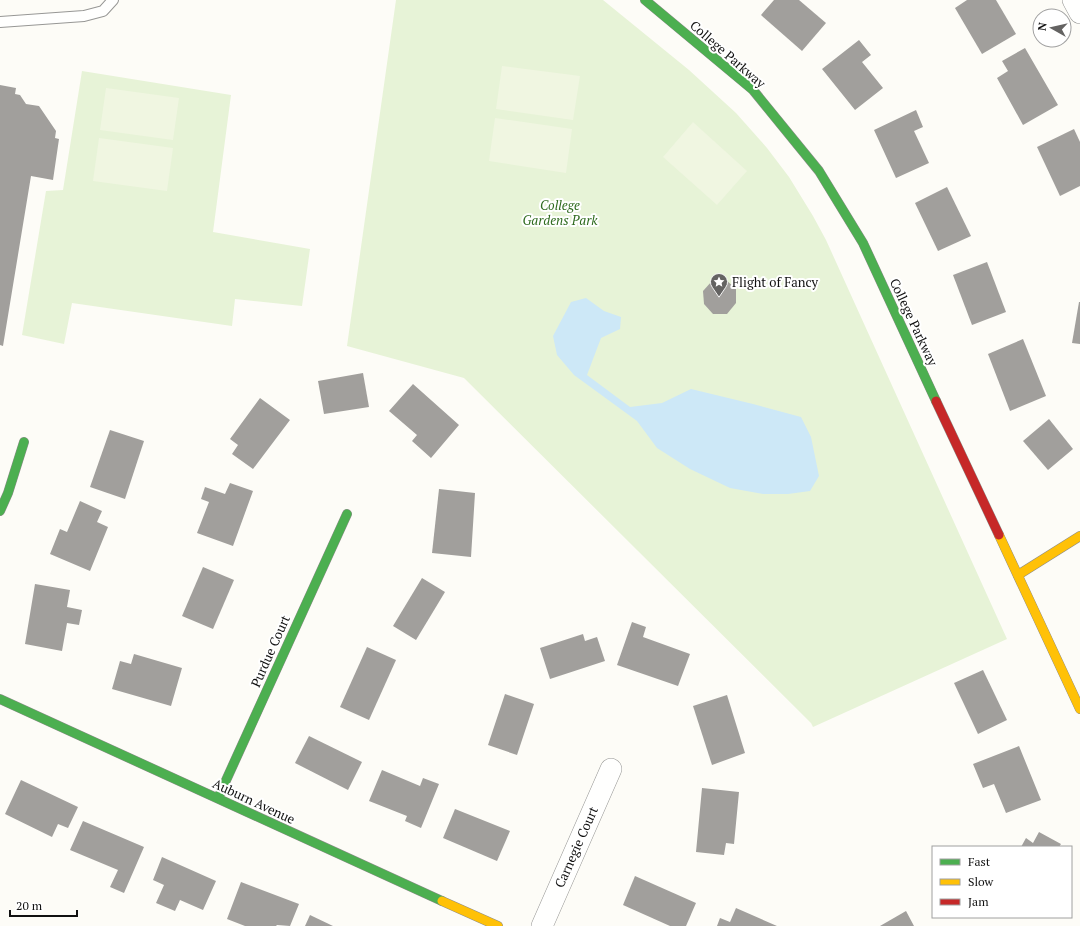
<svg xmlns="http://www.w3.org/2000/svg" width="1080" height="926" font-family="'PT Serif',serif">
<style>
.green{fill:#e7f3d7}
.pitch{fill:#f0f6e1}
.water{fill:#cde8f7}
.building{fill:#a19f9c}
.lines{fill:none;stroke-linecap:round;stroke-linejoin:round}
.lane-casing{stroke:#979795;stroke-width:12}
.street-casing{stroke:#979795;stroke-width:22}
.fast-casing{stroke:#8e8d8b;stroke-width:10}
.slow-casing{stroke:#8e8d8b;stroke-width:10}
.jam-casing{stroke:#8e8d8b;stroke-width:10}
.lane{stroke:#fffffe;stroke-width:10}
.street{stroke:#fffffe;stroke-width:21}
.fast{stroke:#4caf50;stroke-width:9}
.slow{stroke:#ffc107;stroke-width:9}
.jam{stroke:#c62828;stroke-width:9}
.labels{text-anchor:middle;dominant-baseline:central;stroke-width:4;stroke-linejoin:round;paint-order:stroke}
.street-label{font-size:13px;fill:#111;stroke:#fff}
.park-label{font-size:13px;font-style:italic;fill:#2f6b1f;stroke:#fff}
.poi-label{font-size:13px;fill:#111;stroke:#fff;text-anchor:start}
</style>
<rect width="100%" height="100%" fill="#fdfcf7"/>
<g class="green">
<polygon points="396,0 603,0 689,70 736,113 767,148 789,177 813,216 826,240 1007,639 813,727 811,723 464,378 347,346"/>
<polygon points="82,71 231,95 213,232 310,249 302,306 235,299 232,326 72,303 64,344 22,335 46,191 63,190"/>
</g>
<g class="pitch">
<polygon points="502,66 580,76 573,120 496,109"/>
<polygon points="106,88 179,98 173,140 100,130"/>
<polygon points="495,118 572,129 566,173 489,161"/>
<polygon points="693,122 747,171 717,205 663,157"/>
<polygon points="99,138 173,148 167,191 93,181"/>
</g>
<polygon class="water" points="586,298 604,311 621,317 620,329 601,338 587,375 630,407 662,403 691,389 753,404 801,417 811,437 819,476 810,491 788,494 763,494 730,488 690,469 657,448 637,421 574,375 557,355 553,336 571,302"/>
<g class="building">
<polygon points="774,0 799,0 826,23 802,51 761,15"/>
<polygon points="967,0 996,0 1016,34 982,54 955,8"/>
<polygon points="859,40 871,55 862,62 883,88 855,110 822,69"/>
<polygon points="1025,48 1058,105 1023,125 997,78 1008,71 1002,61"/>
<polygon points="0,85 16,88 15,94 20,95 26,104 39,106 56,131 55,138 59,139 53,180 31,176 3,346 0,345"/>
<polygon points="916,110 923,127 914,131 929,163 896,178 874,130"/>
<polygon points="1074,129 1080,142 1080,186 1060,196 1037,147"/>
<polygon points="947,187 971,236 938,251 915,203"/>
<polygon points="987,262 1006,312 972,325 953,275"/>
<polygon points="726,280 736,289 736,303 727,314 713,314 704,304 703,291 712,281"/>
<polygon points="1079,302 1080,302 1080,344 1072,343"/>
<polygon points="1023,339 1046,396 1010,411 988,354"/>
<polygon points="363,373 369,407 324,414 318,381"/>
<polygon points="413,384 459,425 431,458 412,441 417,435 389,411"/>
<polygon points="260,398 290,420 253,469 232,454 238,445 230,439"/>
<polygon points="1049,419 1073,449 1048,470 1023,441"/>
<polygon points="110,430 144,441 125,499 90,487"/>
<polygon points="230,483 253,491 233,546 197,533 209,502 201,499 205,487 225,494"/>
<polygon points="439,489 475,493 471,557 432,553"/>
<polygon points="80,501 102,511 97,522 108,527 90,571 50,554 60,529 67,532"/>
<polygon points="203,567 234,580 213,629 182,616"/>
<polygon points="422,578 445,592 416,640 393,626"/>
<polygon points="35,584 70,590 67,607 82,610 79,625 67,623 62,651 25,644"/>
<polygon points="632,622 646,627 643,637 690,654 678,686 617,665"/>
<polygon points="583,634 585,641 597,637 605,661 550,679 540,648"/>
<polygon points="367,647 396,660 369,720 340,707"/>
<polygon points="134,654 182,668 171,706 112,689 120,661 131,664"/>
<polygon points="983,670 1007,720 978,734 954,683"/>
<polygon points="505,694 534,704 517,755 488,745"/>
<polygon points="727,695 745,753 712,765 693,706"/>
<polygon points="309,736 362,762 348,790 295,763"/>
<polygon points="1019,746 1041,800 1006,813 994,784 983,788 973,764"/>
<polygon points="382,770 420,786 423,778 439,784 421,828 405,821 407,816 369,801"/>
<polygon points="21,780 78,807 68,828 58,824 52,837 5,814"/>
<polygon points="702,788 739,792 734,844 726,843 724,855 696,852"/>
<polygon points="455,809 510,831 497,861 443,838"/>
<polygon points="83,821 144,847 124,893 110,887 118,870 70,850"/>
<polygon points="1039,832 1061,844 1059,847 1021,847 1026,838 1033,843"/>
<polygon points="162,857 216,881 203,910 180,900 175,911 156,903 164,885 153,880"/>
<polygon points="635,876 696,903 686,926 670,926 623,905"/>
<polygon points="241,882 299,904 290,926 277,925 276,926 245,926 227,919"/>
<polygon points="736,908 777,926 717,926 720,918 730,922"/>
<polygon points="906,911 914,926 880,926"/>
<polygon points="310,915 333,926 305,926"/>
</g>
<g class="lines">
<defs>
<polyline id="lane" points="0,22 84,16 103,11 113,0"/>
<g id="street">
<polyline points="1073,0 1080,13"/>
<polyline points="542,926 611,769"/>
</g>
<g id="fast">
<polyline points="645,0 753,90 819,171 863,243 936,401"/>
<polyline points="0,511 8,493 24,442"/>
<polyline points="0,699 442,901"/>
<polyline points="218,798 347,514"/>
</g>
<g id="slow">
<polyline points="999,535 1080,709"/>
<polyline points="1018,575 1080,536"/>
<polyline points="442,901 498,926"/>
</g>
<polyline id="jam" points="936,401 999,535"/>
</defs>
<use href="#lane" class="lane-casing"/>
<use href="#street" class="street-casing"/>
<use href="#fast" class="fast-casing"/>
<use href="#slow" class="slow-casing"/>
<use href="#jam" class="jam-casing"/>
<use href="#lane" class="lane"/>
<use href="#street" class="street"/>
<use href="#fast" class="fast"/>
<use href="#slow" class="slow"/>
<use href="#jam" class="jam"/>
</g>
<defs>
<symbol id="sight-pin" viewBox="-11 -11 22 30"><path d="M0 17L-7.5 6A9.5 9.5 0 1 1 7.5 6Z" fill="#646362" stroke="#fff"/><path d="M0-6L1.8-2.2L6-1.7L2.9 1.2L3.7 5.4L0 3.3L-3.7 5.4L-2.9 1.2L-6-1.7L-1.8-2.2Z" fill="#fff"/></symbol>
</defs>
<g fill-rule="evenodd">
<use href="#sight-pin" x="709" y="272" width="20" height="27"/>
</g>
<g class="labels">
<g class="street-label">
<text transform="translate(728 54) rotate(41)">College Parkway</text>
<text transform="translate(914 322) rotate(65)">College Parkway</text>
<text transform="translate(270 651) rotate(-66)">Purdue Court</text>
<text transform="translate(254 801) rotate(25)">Auburn Avenue</text>
<text transform="translate(576 847) rotate(-66)">Carnegie Court</text>
</g>
<g class="park-label">
<text x="560" y="205">College<tspan x="560" dy="15">Gardens Park</tspan></text>
</g>
<g class="poi-label">
<text x="732" y="282">Flight of Fancy</text>
</g>
</g>
<rect x="932" y="846" width="140" height="72" fill="#ffffff" stroke="#a0a0a0"/>
<rect x="940" y="859" width="20" height="6" fill="#4caf50" stroke="#a0a0a0"/>
<text x="968" y="866" font-size="12" fill="#111111">Fast</text>
<rect x="940" y="879" width="20" height="6" fill="#ffc107" stroke="#a0a0a0"/>
<text x="968" y="886" font-size="12" fill="#111111">Slow</text>
<rect x="940" y="899" width="20" height="6" fill="#c62828" stroke="#a0a0a0"/>
<text x="968" y="906" font-size="12" fill="#111111">Jam</text>
<g transform="translate(1052 28) rotate(278)"><circle r="19" fill="#ffffff" stroke="#a0a0a0"/>
<path d="M0-3L7 15L0 10L-7 15Z" fill="#646362"/>
<text y="-6" font-size="11" font-weight="bold" text-anchor="middle" fill="#111111">N</text>
</g>
<path d="M10 910v6h67v-6" fill="none" stroke="#111111" stroke-width="2"/>
<text x="16" y="910" font-size="12" fill="#111111" stroke="#ffffff" stroke-width="3" paint-order="stroke">20 m</text>
</svg>
